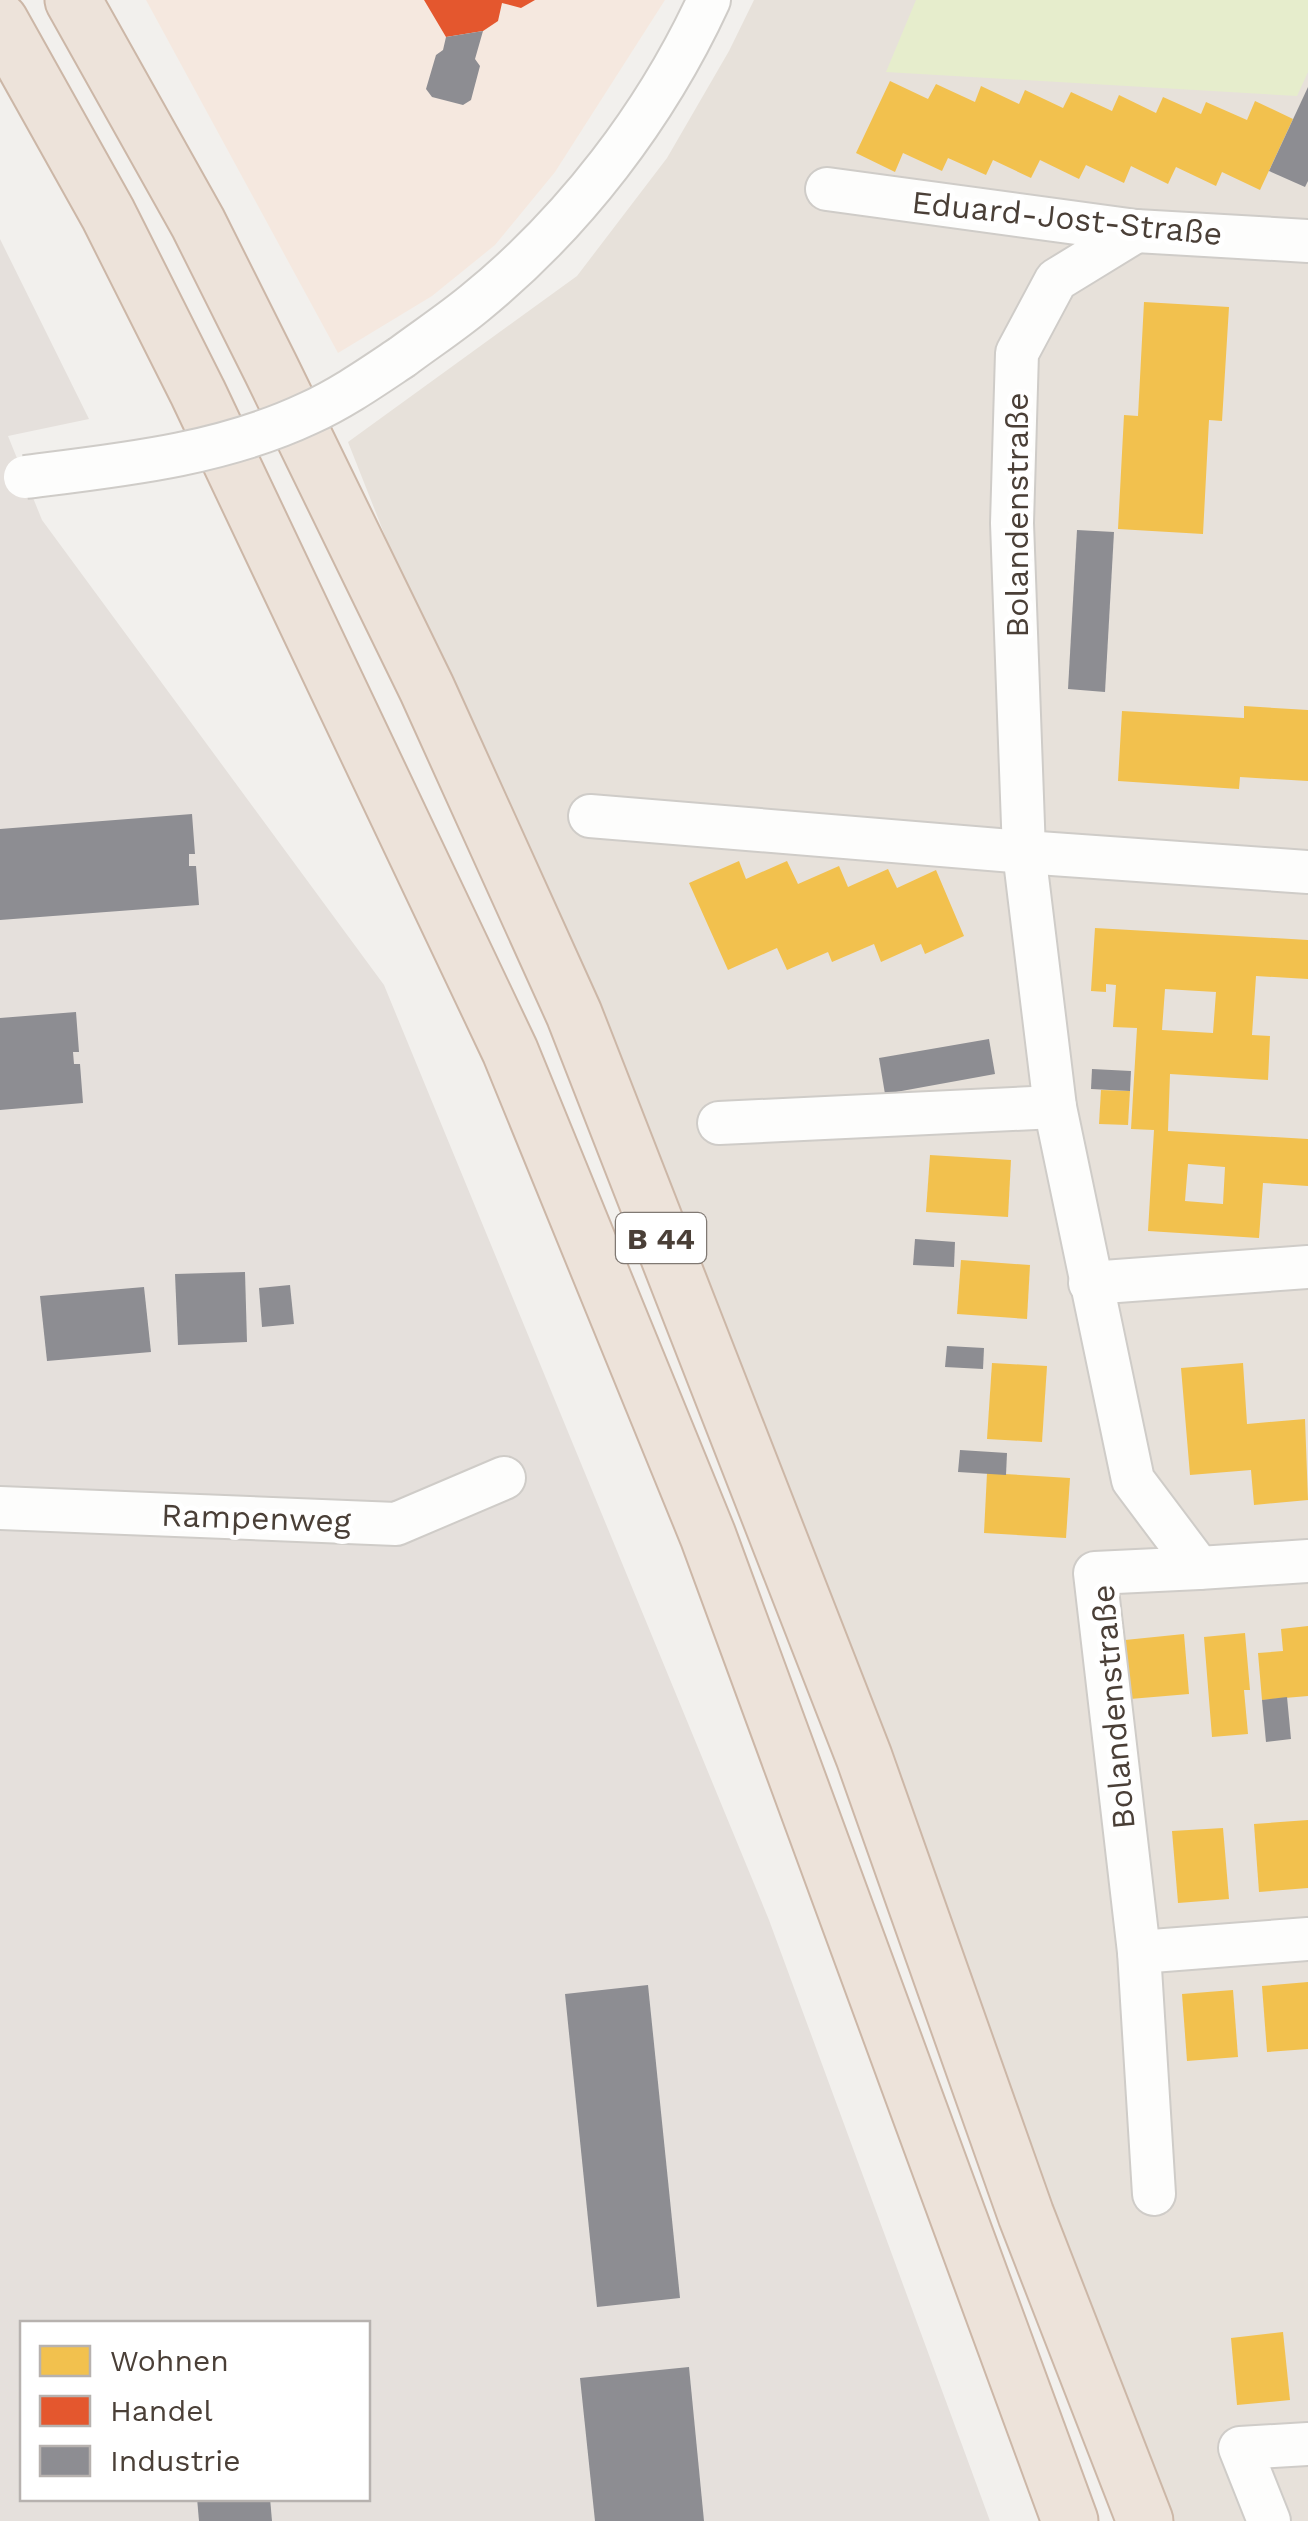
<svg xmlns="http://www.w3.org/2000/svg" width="1308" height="2521" font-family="'Work Sans',sans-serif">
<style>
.residential{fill:#e7e1da}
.commercial{fill:#f5e8df}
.industrial{fill:#e5e0dc;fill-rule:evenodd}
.green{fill:#e6edcc}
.homes{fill:#f2c14e;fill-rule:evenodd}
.shops{fill:#e4572e}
.industry{fill:#8d8d92}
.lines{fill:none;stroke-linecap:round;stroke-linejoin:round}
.minor-casing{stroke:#cfccc8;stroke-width:46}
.highway-casing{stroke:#ccb7a7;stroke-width:59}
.minor{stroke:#fdfdfc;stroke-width:42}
.highway{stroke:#ede3da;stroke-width:55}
.minor-bridge-casing{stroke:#cfccc8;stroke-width:46;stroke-linecap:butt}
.minor-bridge{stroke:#fdfdfc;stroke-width:42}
.labels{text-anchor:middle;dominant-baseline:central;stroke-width:10;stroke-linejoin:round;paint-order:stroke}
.shield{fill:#fff;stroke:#807973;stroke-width:2.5}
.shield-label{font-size:30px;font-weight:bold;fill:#4a3f37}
.street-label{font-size:32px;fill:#4a3f37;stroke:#fff}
</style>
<rect width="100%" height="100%" fill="#f2f0ed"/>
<polygon class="residential" points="754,0 1308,0 1308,2521 1148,2521 574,1014 348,442 577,276 667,158 729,51"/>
<polygon class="commercial" points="146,0 665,0 555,172 495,245 432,296 338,353"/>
<path class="industrial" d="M0,239L89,419L8,436L42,520L384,985L769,1920L990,2521H0ZM22,2324H368V2498H22Z"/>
<polygon class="green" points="916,0 1308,0 1308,72 1297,96 886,72"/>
<g class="homes">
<polygon points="890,81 928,99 936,84 975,102 981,86 1019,104 1025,90 1063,108 1071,92 1112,111 1119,95 1156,113 1163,97 1201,114 1206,102 1247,120 1255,101 1293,119 1260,190 1222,172 1216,186 1176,167 1168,184 1131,166 1124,183 1086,165 1079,179 1040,160 1031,178 993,160 986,175 948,158 942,171 903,153 895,172 856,153"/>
<polygon points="1144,302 1229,307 1222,421 1209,420 1203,534 1118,529 1124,415 1138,416"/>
<polygon points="1244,706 1308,710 1308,781 1240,777 1239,789 1118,781 1122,711 1244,718"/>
<polygon points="739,861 746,879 787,861 798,884 839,866 848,887 888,869 897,888 936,870 964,936 925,954 921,944 881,962 874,944 832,962 828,952 787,970 777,948 728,970 689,883"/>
<path d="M1095,928L1308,940V979L1256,976L1252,1035L1270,1036L1268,1080L1170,1074L1168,1131L1308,1139V1186L1263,1183L1259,1238L1148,1231L1154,1130L1131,1129L1137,1028L1113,1027L1116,985L1106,984V992L1091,991ZM1165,989L1216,992L1213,1033L1162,1030ZM1188,1164L1225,1167L1223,1204L1185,1201Z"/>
<polygon points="1101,1090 1130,1091 1128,1125 1099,1124"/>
<polygon points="930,1155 1011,1160 1008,1217 926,1212"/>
<polygon points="961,1260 1030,1265 1027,1319 957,1314"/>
<polygon points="992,1363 1047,1366 1042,1442 987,1439"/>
<polygon points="1243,1363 1247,1424 1305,1419 1308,1500 1254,1505 1251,1470 1190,1475 1181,1368"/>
<polygon points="987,1473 1070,1478 1066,1538 984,1533"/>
<polygon points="1308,1626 1308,1696 1262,1700 1258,1653 1283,1651 1281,1629"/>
<polygon points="1245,1633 1250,1690 1244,1690 1248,1734 1212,1737 1204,1637"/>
<polygon points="1184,1634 1189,1694 1130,1699 1125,1640"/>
<polygon points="1308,1820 1308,1888 1259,1892 1254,1824"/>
<polygon points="1223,1828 1229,1899 1178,1903 1172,1831"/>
<polygon points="1308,1982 1308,2049 1267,2052 1262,1986"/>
<polygon points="1233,1990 1238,2057 1187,2061 1182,1994"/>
<polygon points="1283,2332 1290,2400 1237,2405 1231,2338"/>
</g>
<polygon class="shops" points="424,0 535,0 521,8 502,3 498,21 483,31 446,37"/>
<g class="industry">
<polygon points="483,31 475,59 480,66 471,100 463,105 432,97 426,89 436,55 443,50 446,37"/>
<polygon points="1308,87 1308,181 1305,187 1269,171"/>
<polygon points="1077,530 1114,532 1105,692 1068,689"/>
<polygon points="192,814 195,854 189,854 189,866 196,866 199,905 0,920 0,829"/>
<polygon points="76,1012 79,1052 73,1052 74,1064 80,1064 83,1103 0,1110 0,1018"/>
<polygon points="989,1039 995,1074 885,1094 879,1058"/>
<polygon points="1092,1069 1131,1071 1130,1091 1091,1089"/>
<polygon points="915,1239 955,1242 954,1267 913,1265"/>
<polygon points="245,1272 247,1342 178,1345 175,1274"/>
<polygon points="290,1285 294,1324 262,1327 259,1288"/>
<polygon points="144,1287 151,1352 47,1361 40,1296"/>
<polygon points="947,1346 984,1348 983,1369 945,1367"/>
<polygon points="960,1450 1007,1453 1006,1475 958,1472"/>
<polygon points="1287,1697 1291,1739 1266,1742 1262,1700"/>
<polygon points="648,1985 680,2298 597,2307 565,1994"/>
<polygon points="689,2367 704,2521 595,2521 580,2378"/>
<polygon points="197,2498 270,2498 272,2521 199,2521"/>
</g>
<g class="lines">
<defs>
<g id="minor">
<polyline points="827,189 1136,231 1308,241"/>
<polyline points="1136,231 1056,280 1017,353 1012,523 1024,852 1055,1107 1133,1480 1199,1568 1095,1573 1139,1952 1154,2194"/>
<path d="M402,357C426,339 452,322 476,302C574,222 656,115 709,0"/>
<polyline points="590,816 1024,852 1308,872"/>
<polyline points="719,1123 1055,1107"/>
<polyline points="1090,1283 1308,1267"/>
<polyline points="0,1508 396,1524 504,1478"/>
<polyline points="1199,1568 1308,1561"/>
<polyline points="1139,1952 1308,1939"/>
<polyline points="1269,2521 1240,2448 1308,2444"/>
</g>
<g id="highway">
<polyline points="73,0 198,223 271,369 427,689 574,1014 864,1757 1026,2215 1145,2521"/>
<polyline points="0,21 108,214 198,393 510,1051 708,1536 1070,2521"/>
</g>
</defs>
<use href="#minor" class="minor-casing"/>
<use href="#highway" class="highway-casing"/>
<use href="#minor" class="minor"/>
<use href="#highway" class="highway"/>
<defs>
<path id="minor-bridge" d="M25,477C121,465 220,455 309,413C342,398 372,377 402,357"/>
</defs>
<use href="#minor-bridge" class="minor-bridge-casing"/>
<use href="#minor-bridge" class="minor-bridge"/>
</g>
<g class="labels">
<rect class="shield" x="616" y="1213" width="90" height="50" rx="8"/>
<g class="shield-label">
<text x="661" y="1238">B 44</text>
</g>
<g class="street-label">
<text transform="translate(1067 218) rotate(6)">Eduard-Jost-Straße</text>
<text transform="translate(1017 515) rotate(-90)">Bolandenstraße</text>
<text transform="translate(256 1518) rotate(2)">Rampenweg</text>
<text transform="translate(1113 1707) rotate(-95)">Bolandenstraße</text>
</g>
</g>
<rect x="20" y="2321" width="350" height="180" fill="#ffffff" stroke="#b7b2af" stroke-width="2.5"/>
<rect x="40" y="2346" width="50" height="30" fill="#f2c14e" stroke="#b7b2af" stroke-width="2.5"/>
<text x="110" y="2371" font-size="30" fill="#4a3f37">Wohnen</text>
<rect x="40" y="2396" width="50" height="30" fill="#e4572e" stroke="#b7b2af" stroke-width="2.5"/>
<text x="110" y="2421" font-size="30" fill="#4a3f37">Handel</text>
<rect x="40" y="2446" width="50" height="30" fill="#8d8d92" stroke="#b7b2af" stroke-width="2.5"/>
<text x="110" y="2471" font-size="30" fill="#4a3f37">Industrie</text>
</svg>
